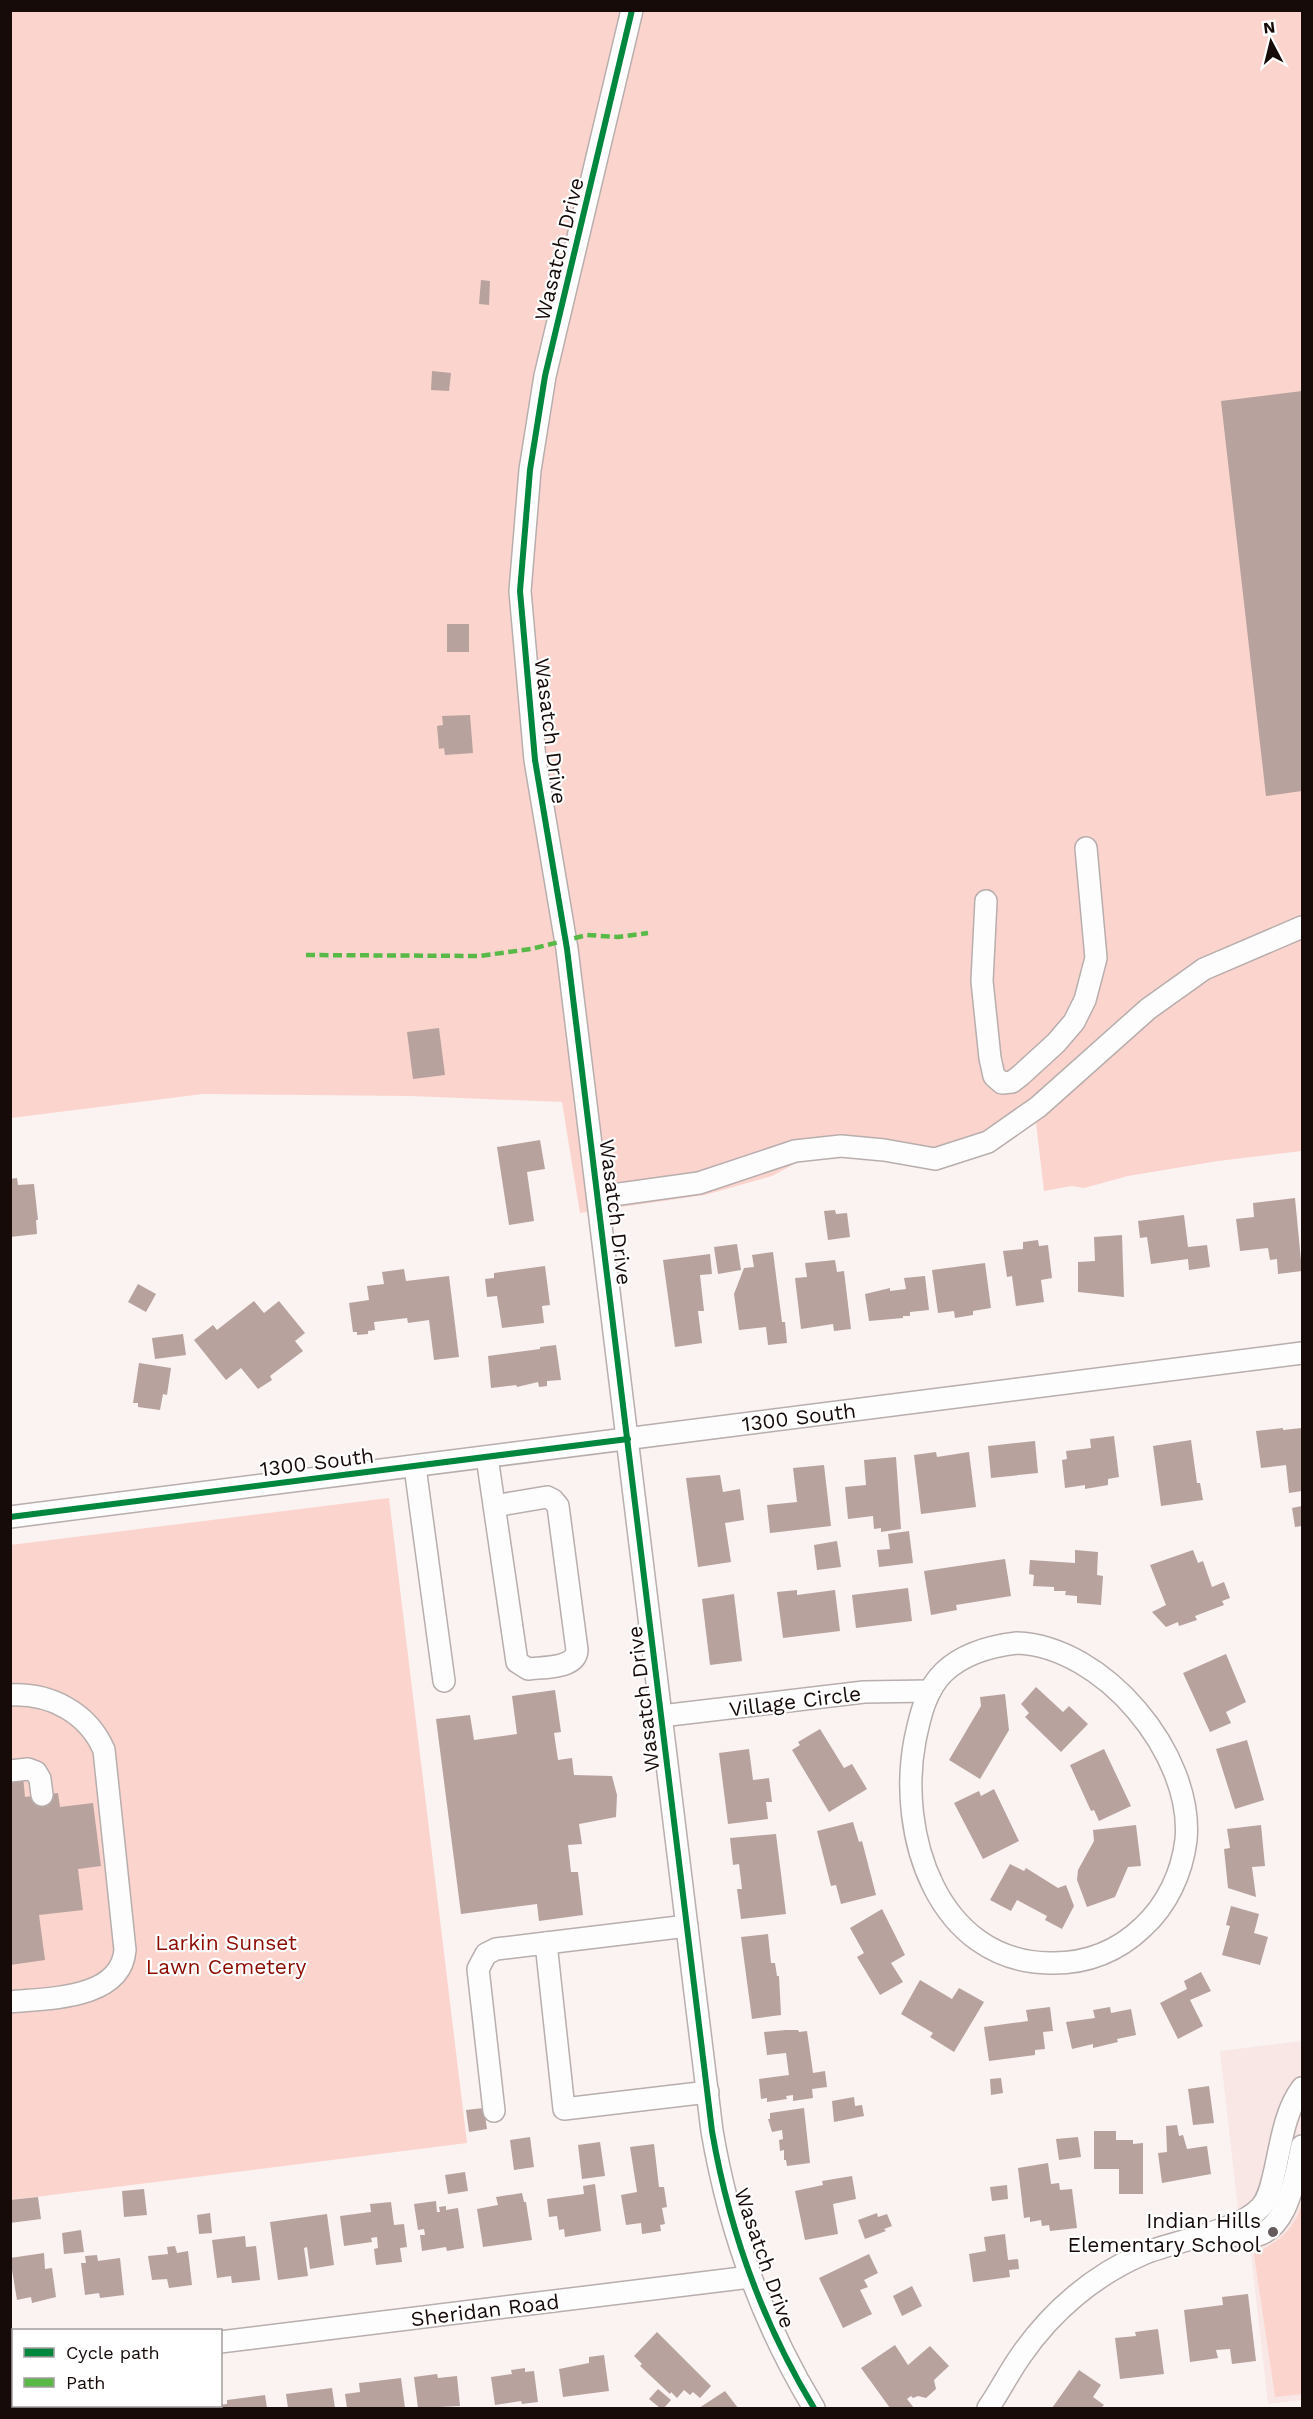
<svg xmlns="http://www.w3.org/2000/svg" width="1313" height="2419" font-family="'Work Sans',sans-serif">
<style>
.built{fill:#f8e7e4}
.green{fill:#fbd4cd}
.building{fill:#b7a29e}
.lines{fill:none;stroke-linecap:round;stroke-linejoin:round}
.minor-casing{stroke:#b7aead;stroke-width:24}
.minor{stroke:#fefdfd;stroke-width:21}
.quiet{stroke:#58b947;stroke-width:4.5;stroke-dasharray:9 4.5;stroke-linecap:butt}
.cycleway-casing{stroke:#fff;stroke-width:10}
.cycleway{stroke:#00873e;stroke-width:6}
.poi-dot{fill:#665c5b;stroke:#fff;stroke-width:2}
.labels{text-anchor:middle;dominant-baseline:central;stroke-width:4.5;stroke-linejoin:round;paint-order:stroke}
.street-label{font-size:21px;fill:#160b09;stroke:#fff}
.park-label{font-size:21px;fill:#8b0a01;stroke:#fff}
.poi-label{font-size:21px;fill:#160b09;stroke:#fff;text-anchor:end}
</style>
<rect width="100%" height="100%" fill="#faf3f2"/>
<polygon class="built" points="1302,2041 1302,2400 1268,2404 1251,2254 1238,2209 1220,2051"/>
<g class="green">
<polygon points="10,11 1302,11 1302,1151 1218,1161 1128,1176 1084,1188 1072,1186 1044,1191 1036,1123 1001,1142 874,1159 831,1157 798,1162 772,1176 705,1195 580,1213 562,1102 410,1096 203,1094 11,1118"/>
<polygon points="389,1498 467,2143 11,2200 10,1545"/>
<path d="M1302,2202V2394L1275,2397L1254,2254C1278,2242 1296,2229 1302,2202Z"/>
</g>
<g class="building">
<polygon points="481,280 490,281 489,305 479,304"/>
<polygon points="432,371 451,373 449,391 431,390"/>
<polygon points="1302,391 1302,791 1266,796 1221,401"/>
<rect x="447" y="624" width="22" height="28"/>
<polygon points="470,715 473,753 445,755 444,748 439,749 437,726 443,725 442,716"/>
<polygon points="439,1028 445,1075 413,1079 407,1032"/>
<polygon points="540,1140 545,1169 527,1172 534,1221 509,1225 497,1147"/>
<polygon points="17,1178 18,1185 34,1184 38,1220 36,1220 37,1234 10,1237 10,1179"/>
<polygon points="1295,1198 1302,1271 1278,1274 1277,1259 1270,1260 1268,1248 1240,1251 1236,1219 1254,1217 1253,1203"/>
<polygon points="835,1210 836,1214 847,1213 850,1237 828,1240 824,1211"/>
<polygon points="1184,1215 1188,1247 1207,1245 1210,1267 1189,1270 1188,1259 1151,1264 1147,1237 1140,1238 1138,1221"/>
<polygon points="1122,1235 1124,1297 1078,1292 1078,1262 1095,1261 1094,1237"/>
<polygon points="1038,1240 1039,1246 1048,1245 1052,1278 1041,1280 1044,1302 1016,1306 1012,1276 1007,1277 1003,1251 1023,1249 1023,1242"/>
<polygon points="737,1244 741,1270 718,1274 714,1247"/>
<polygon points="773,1252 782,1322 785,1322 787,1343 768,1345 766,1327 739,1330 734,1294 744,1268 754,1267 752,1255"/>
<polygon points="710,1254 712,1274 700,1275 704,1311 698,1311 702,1343 675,1347 663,1260"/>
<polygon points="835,1260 837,1272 844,1271 851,1329 834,1331 833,1324 801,1329 795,1278 807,1277 805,1263"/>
<polygon points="985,1263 991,1308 973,1311 973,1315 955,1318 954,1311 938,1313 932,1270"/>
<polygon points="545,1266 550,1305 542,1306 544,1323 502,1328 497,1296 487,1297 485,1279 494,1278 494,1273"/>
<polygon points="404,1269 406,1281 449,1276 459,1357 434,1360 429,1320 408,1323 407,1318 374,1322 375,1330 368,1331 368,1334 357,1335 357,1332 353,1332 349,1303 369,1300 367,1286 384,1284 382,1272"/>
<polygon points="925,1276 929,1310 910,1312 910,1316 903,1316 903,1318 869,1321 865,1294 890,1288 890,1291 906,1289 904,1278"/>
<polygon points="138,1284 156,1294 146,1312 128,1302"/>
<polygon points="254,1301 264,1313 279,1301 305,1333 295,1341 303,1351 270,1376 272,1380 258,1389 241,1368 226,1380 194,1340 213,1325 217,1330"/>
<polygon points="183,1334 186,1355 155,1359 152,1338"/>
<polygon points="556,1345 561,1380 547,1381 547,1386 539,1387 538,1382 517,1387 516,1385 491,1388 488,1356 540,1349 540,1347"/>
<polygon points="139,1363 171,1368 167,1395 163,1394 160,1410 138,1407 138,1403 133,1403"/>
<polygon points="1283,1428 1283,1430 1302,1428 1302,1491 1289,1493 1286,1465 1261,1468 1256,1431"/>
<polygon points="1114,1436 1119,1477 1108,1479 1108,1485 1085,1489 1085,1485 1065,1488 1062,1460 1067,1459 1066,1451 1091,1448 1090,1439"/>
<polygon points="1191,1440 1197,1483 1200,1483 1203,1500 1161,1506 1153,1446"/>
<polygon points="1035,1441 1038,1473 991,1478 988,1446"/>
<polygon points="936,1452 937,1457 969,1452 976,1507 921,1514 914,1455"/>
<polygon points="896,1457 901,1529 881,1532 881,1528 874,1529 873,1516 848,1519 845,1487 866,1485 864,1460"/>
<polygon points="824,1465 831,1526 770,1533 767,1505 797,1502 793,1468"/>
<polygon points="720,1475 723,1492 740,1489 744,1520 725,1523 731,1562 698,1567 686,1478"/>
<polygon points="1302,1506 1302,1526 1295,1527 1292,1508"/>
<polygon points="909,1531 913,1563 879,1567 877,1550 890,1549 888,1534"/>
<polygon points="837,1541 841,1567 817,1570 814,1545"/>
<polygon points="1075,1550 1098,1552 1097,1575 1103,1576 1101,1605 1077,1603 1077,1596 1065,1595 1066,1591 1054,1591 1054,1587 1033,1586 1034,1575 1029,1574 1030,1560 1075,1563"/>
<polygon points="1193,1550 1198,1563 1203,1561 1212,1587 1224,1582 1230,1598 1222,1601 1224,1605 1195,1616 1197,1620 1179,1626 1178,1622 1166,1627 1152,1612 1166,1605 1150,1565"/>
<polygon points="1005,1559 1011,1596 956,1605 957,1610 931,1615 924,1571"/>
<polygon points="908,1588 912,1621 856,1628 852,1595"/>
<polygon points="797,1590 797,1595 835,1590 840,1631 783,1638 777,1592"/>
<polygon points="734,1594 742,1661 710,1665 702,1599"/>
<polygon points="1226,1654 1246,1702 1226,1712 1231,1723 1210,1732 1183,1673"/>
<polygon points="1036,1687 1063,1712 1069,1706 1088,1724 1061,1752 1025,1717 1029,1713 1021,1704"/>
<polygon points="555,1690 561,1732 554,1733 558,1760 572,1758 574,1775 612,1776 617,1795 616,1817 579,1824 582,1844 568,1845 571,1872 578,1872 583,1915 539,1921 537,1904 461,1914 436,1719 470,1715 474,1740 517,1734 512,1696"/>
<polygon points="1005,1694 1009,1730 980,1779 949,1760 981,1706 980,1697"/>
<polygon points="820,1729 844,1768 852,1764 867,1789 829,1812 792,1750 800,1745 798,1742"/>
<polygon points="1247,1740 1264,1800 1235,1809 1216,1749"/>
<polygon points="749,1749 753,1780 769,1778 772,1802 766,1802 768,1819 728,1824 719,1753"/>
<polygon points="1104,1749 1131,1806 1099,1821 1094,1810 1091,1811 1070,1765"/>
<polygon points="23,1776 25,1797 58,1793 60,1807 93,1803 101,1866 78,1869 83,1910 39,1915 45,1960 10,1965 10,1778"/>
<polygon points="994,1789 1019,1841 983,1859 954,1803 979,1791 981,1796"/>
<polygon points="853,1822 859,1842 862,1841 876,1895 841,1904 836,1885 831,1886 817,1831"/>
<polygon points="1136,1825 1141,1866 1128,1867 1115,1897 1087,1907 1077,1880 1078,1870 1094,1841 1093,1830"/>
<polygon points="1261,1825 1265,1866 1252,1867 1256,1897 1228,1888 1224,1849 1230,1848 1227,1829"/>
<polygon points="776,1834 786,1914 741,1919 737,1889 742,1889 739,1864 733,1865 730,1838"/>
<polygon points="1010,1864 1024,1871 1026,1868 1058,1888 1066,1885 1074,1906 1062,1929 1045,1920 1047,1916 1017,1900 1011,1911 990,1900"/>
<polygon points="1231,1906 1259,1914 1254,1933 1268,1937 1260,1965 1222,1955 1230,1926 1226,1925"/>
<polygon points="882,1909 905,1955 891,1963 903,1982 880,1995 857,1957 864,1953 850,1928"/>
<polygon points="768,1934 771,1963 775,1963 777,1976 779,1976 781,2015 752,2019 741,1937"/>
<polygon points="1201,1972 1211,1991 1190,2000 1203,2026 1178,2039 1160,2003 1187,1989 1184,1981"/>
<polygon points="920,1980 952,1999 959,1988 984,2002 954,2052 930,2037 933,2033 901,2014"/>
<polygon points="1050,2007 1053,2031 1043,2032 1045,2049 1035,2050 1035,2055 989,2061 984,2027 1028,2021 1026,2010"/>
<polygon points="1110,2007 1111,2013 1131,2009 1136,2035 1117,2039 1118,2042 1093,2048 1093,2044 1072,2049 1066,2022 1095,2018 1093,2010"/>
<polygon points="786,2030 798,2030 799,2032 807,2031 813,2073 825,2071 827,2087 812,2089 813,2098 793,2101 793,2095 786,2096 787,2099 767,2102 767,2098 761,2099 759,2079 789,2075 786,2053 767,2055 764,2032"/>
<polygon points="1001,2078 1003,2093 991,2095 990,2079"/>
<polygon points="1209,2086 1214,2123 1193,2125 1188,2089"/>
<polygon points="854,2097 855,2106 862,2105 864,2116 834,2122 832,2101"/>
<polygon points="484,2108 487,2129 469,2132 466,2110"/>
<polygon points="804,2108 810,2163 787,2166 786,2160 784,2160 784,2150 780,2151 779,2140 783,2139 782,2130 772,2132 768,2119 770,2119 770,2113"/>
<polygon points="1177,2125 1179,2136 1183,2135 1187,2149 1207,2146 1211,2174 1162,2183 1158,2153 1167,2152 1166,2126"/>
<polygon points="1094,2131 1116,2131 1116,2140 1133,2140 1133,2144 1143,2143 1143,2194 1119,2194 1119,2169 1094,2169"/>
<polygon points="530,2137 534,2167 514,2170 510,2140"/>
<polygon points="1078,2137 1081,2157 1059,2160 1056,2139"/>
<polygon points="600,2142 605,2176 582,2179 578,2145"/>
<polygon points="654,2144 659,2187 664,2187 667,2207 662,2208 665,2224 660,2225 661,2231 642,2234 641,2223 626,2225 621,2195 637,2192 630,2147"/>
<polygon points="1048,2163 1051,2184 1059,2183 1060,2190 1072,2189 1077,2228 1050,2231 1049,2225 1042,2226 1041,2220 1030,2222 1030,2217 1024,2218 1018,2168"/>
<polygon points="465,2172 468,2191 448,2194 445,2175"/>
<polygon points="852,2176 856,2199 833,2204 838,2234 805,2240 795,2191 823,2185 822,2181"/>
<polygon points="595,2184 601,2231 565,2237 564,2229 559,2230 557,2216 549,2217 547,2199 584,2194 583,2186"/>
<polygon points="1007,2185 1008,2199 992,2201 990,2187"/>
<polygon points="144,2189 147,2215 124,2217 122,2191"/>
<polygon points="522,2193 524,2202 526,2202 532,2240 483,2247 477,2209 498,2205 496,2197"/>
<polygon points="38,2197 41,2219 10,2223 10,2200"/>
<polygon points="436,2201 437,2212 440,2212 439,2207 446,2206 446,2210 458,2208 464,2248 447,2251 446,2247 422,2251 420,2235 425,2235 424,2229 418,2230 414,2204"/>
<polygon points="391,2202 394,2225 404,2224 407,2247 400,2248 402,2262 376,2265 374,2249 378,2248 377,2237 371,2238 372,2242 344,2246 340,2216 371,2212 370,2204"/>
<polygon points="210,2213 212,2233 199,2234 197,2215"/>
<polygon points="877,2213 878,2217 887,2214 892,2226 884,2229 886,2231 865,2239 858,2220"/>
<polygon points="327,2214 334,2265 310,2269 307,2247 304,2248 308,2276 278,2280 270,2222"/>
<polygon points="81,2230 84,2252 64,2254 62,2233"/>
<polygon points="1005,2234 1008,2260 1018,2259 1019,2269 1009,2270 1010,2277 973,2282 969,2254 986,2251 984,2237"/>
<polygon points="245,2236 246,2247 256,2246 260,2280 232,2283 231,2276 217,2278 212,2240"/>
<polygon points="175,2246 177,2253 188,2251 192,2285 169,2288 167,2279 152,2280 148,2256 168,2254 167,2247"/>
<polygon points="44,2253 45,2269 52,2268 56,2297 32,2303 31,2297 17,2300 10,2258"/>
<polygon points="869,2254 878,2273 864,2280 868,2287 860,2290 872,2314 843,2328 819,2278"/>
<polygon points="97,2255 98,2261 120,2258 124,2295 100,2298 99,2293 85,2295 81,2263 86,2263 85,2256"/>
<polygon points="912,2286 922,2306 902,2316 893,2296"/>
<polygon points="1248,2294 1256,2361 1232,2364 1230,2349 1216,2350 1218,2358 1190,2362 1184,2310 1223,2305 1222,2297"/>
<polygon points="1158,2329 1164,2374 1120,2379 1115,2338 1136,2336 1135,2332"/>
<polygon points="657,2332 711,2386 700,2398 693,2392 690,2395 684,2390 677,2398 671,2392 670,2394 640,2366 642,2364 634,2356"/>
<polygon points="895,2345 908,2365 930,2346 949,2366 934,2380 936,2389 926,2398 918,2396 913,2398 911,2396 907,2399 914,2408 890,2408 861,2368"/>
<polygon points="604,2355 609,2391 563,2397 559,2369 589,2363 589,2357"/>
<polygon points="525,2368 525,2372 534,2371 538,2402 522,2404 521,2401 495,2405 491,2377 512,2374 511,2370"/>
<polygon points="1079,2370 1101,2385 1093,2397 1104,2405 1101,2408 1052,2408"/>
<polygon points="437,2374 438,2378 457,2376 460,2406 418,2408 414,2377"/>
<polygon points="401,2378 405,2408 347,2408 345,2394 360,2392 359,2383"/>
<polygon points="332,2388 335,2408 288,2408 286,2394"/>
<polygon points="658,2389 671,2400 664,2408 660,2408 649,2399"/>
<polygon points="725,2391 738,2408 699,2408"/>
<polygon points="265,2395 267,2408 210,2408 209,2406 227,2404 227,2400"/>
</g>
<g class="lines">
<defs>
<g id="minor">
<path d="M632,10L545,376L530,470L520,591L535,760L567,949L712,2131C729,2230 762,2322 814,2408"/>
<polyline points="986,901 982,981 990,1058 994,1076 1002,1083 1012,1082 1021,1075 1056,1043 1074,1022 1085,1000 1096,958 1086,848"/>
<polyline points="598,1197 699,1183 795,1151 841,1146 884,1150 935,1159 988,1142 1038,1107 1148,1009 1204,969 1302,927"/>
<path d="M487,1457L517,1662L528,1669C543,1667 576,1669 577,1650L558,1506L553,1500L547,1497L494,1506"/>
<polyline points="415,1467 444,1681"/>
<polyline points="10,1517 1302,1353"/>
<path d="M1017,1643C1103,1646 1194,1754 1186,1840C1182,1873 1167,1905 1143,1927C1117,1952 1086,1964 1049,1963C937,1961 897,1834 915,1740C920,1716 926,1689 944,1672C964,1653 991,1646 1017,1643Z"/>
<path d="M10,1695C51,1693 88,1713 104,1750L125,1950C121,2000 47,1998 10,2002"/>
<polyline points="661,1716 864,1692 930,1691"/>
<polyline points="10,1771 28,1769 36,1772 40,1779 42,1795"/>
<polyline points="546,1943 687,1926"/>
<polyline points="494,2111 478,1969 486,1954 496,1949 546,1943 564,2109 708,2092"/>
<path d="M1223,2230C1230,2232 1239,2237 1245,2237C1288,2238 1295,2176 1302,2146"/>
<polyline points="220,2342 750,2277"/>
<polyline points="10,2368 14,2368"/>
<path d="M988,2408C1000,2391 1009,2372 1022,2354C1052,2311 1094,2275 1143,2254C1176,2240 1238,2232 1261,2207C1269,2198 1271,2186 1274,2174C1281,2145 1284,2112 1302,2088"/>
</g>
</defs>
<use href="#minor" class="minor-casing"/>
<use href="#minor" class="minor"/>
<polyline class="quiet" points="306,955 479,956 531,949 587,935 618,937 648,933"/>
<defs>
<g id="cycleway">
<path d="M632,10L545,376L530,470L520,591L535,760L567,949L712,2131C729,2230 762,2322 814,2408"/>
<polyline points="10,1517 628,1439"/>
</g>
</defs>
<use href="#cycleway" class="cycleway-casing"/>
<use href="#cycleway" class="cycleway"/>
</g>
<circle class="poi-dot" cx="1273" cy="2232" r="6"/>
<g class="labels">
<g class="street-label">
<text transform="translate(559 249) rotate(-76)">Wasatch Drive</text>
<text transform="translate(551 731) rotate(83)">Wasatch Drive</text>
<text transform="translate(616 1212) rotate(83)">Wasatch Drive</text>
<text transform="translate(799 1417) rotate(-7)">1300 South</text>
<text transform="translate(317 1462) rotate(-7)">1300 South</text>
<text transform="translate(643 1699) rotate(-97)">Wasatch Drive</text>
<text transform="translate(795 1701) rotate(-7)">Village Circle</text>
<text transform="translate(765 2258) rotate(71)">Wasatch Drive</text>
<text transform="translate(485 2310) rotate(-7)">Sheridan Road</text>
</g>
<g class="park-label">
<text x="226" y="1942">Larkin Sunset<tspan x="226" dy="24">Lawn Cemetery</tspan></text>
</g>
<g class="poi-label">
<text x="1261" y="2220">Indian Hills<tspan x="1261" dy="24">Elementary School</tspan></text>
</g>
</g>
<rect width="1313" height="2419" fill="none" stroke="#160b09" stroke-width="24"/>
<rect x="12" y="2329" width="210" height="78" fill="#ffffff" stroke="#a29d9d" stroke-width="1.5"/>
<rect x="24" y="2348" width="30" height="9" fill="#00873e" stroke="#a29d9d" stroke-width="1.5"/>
<text x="66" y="2359" font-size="18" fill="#160b09">Cycle path</text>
<rect x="24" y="2378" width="30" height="9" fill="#58b947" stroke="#a29d9d" stroke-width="1.5"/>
<text x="66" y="2389" font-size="18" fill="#160b09">Path</text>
<g transform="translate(1271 42) rotate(353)" stroke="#ffffff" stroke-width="4.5" paint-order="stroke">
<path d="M0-4.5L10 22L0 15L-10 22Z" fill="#160b09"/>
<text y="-9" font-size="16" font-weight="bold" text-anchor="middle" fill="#160b09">N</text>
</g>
</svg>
